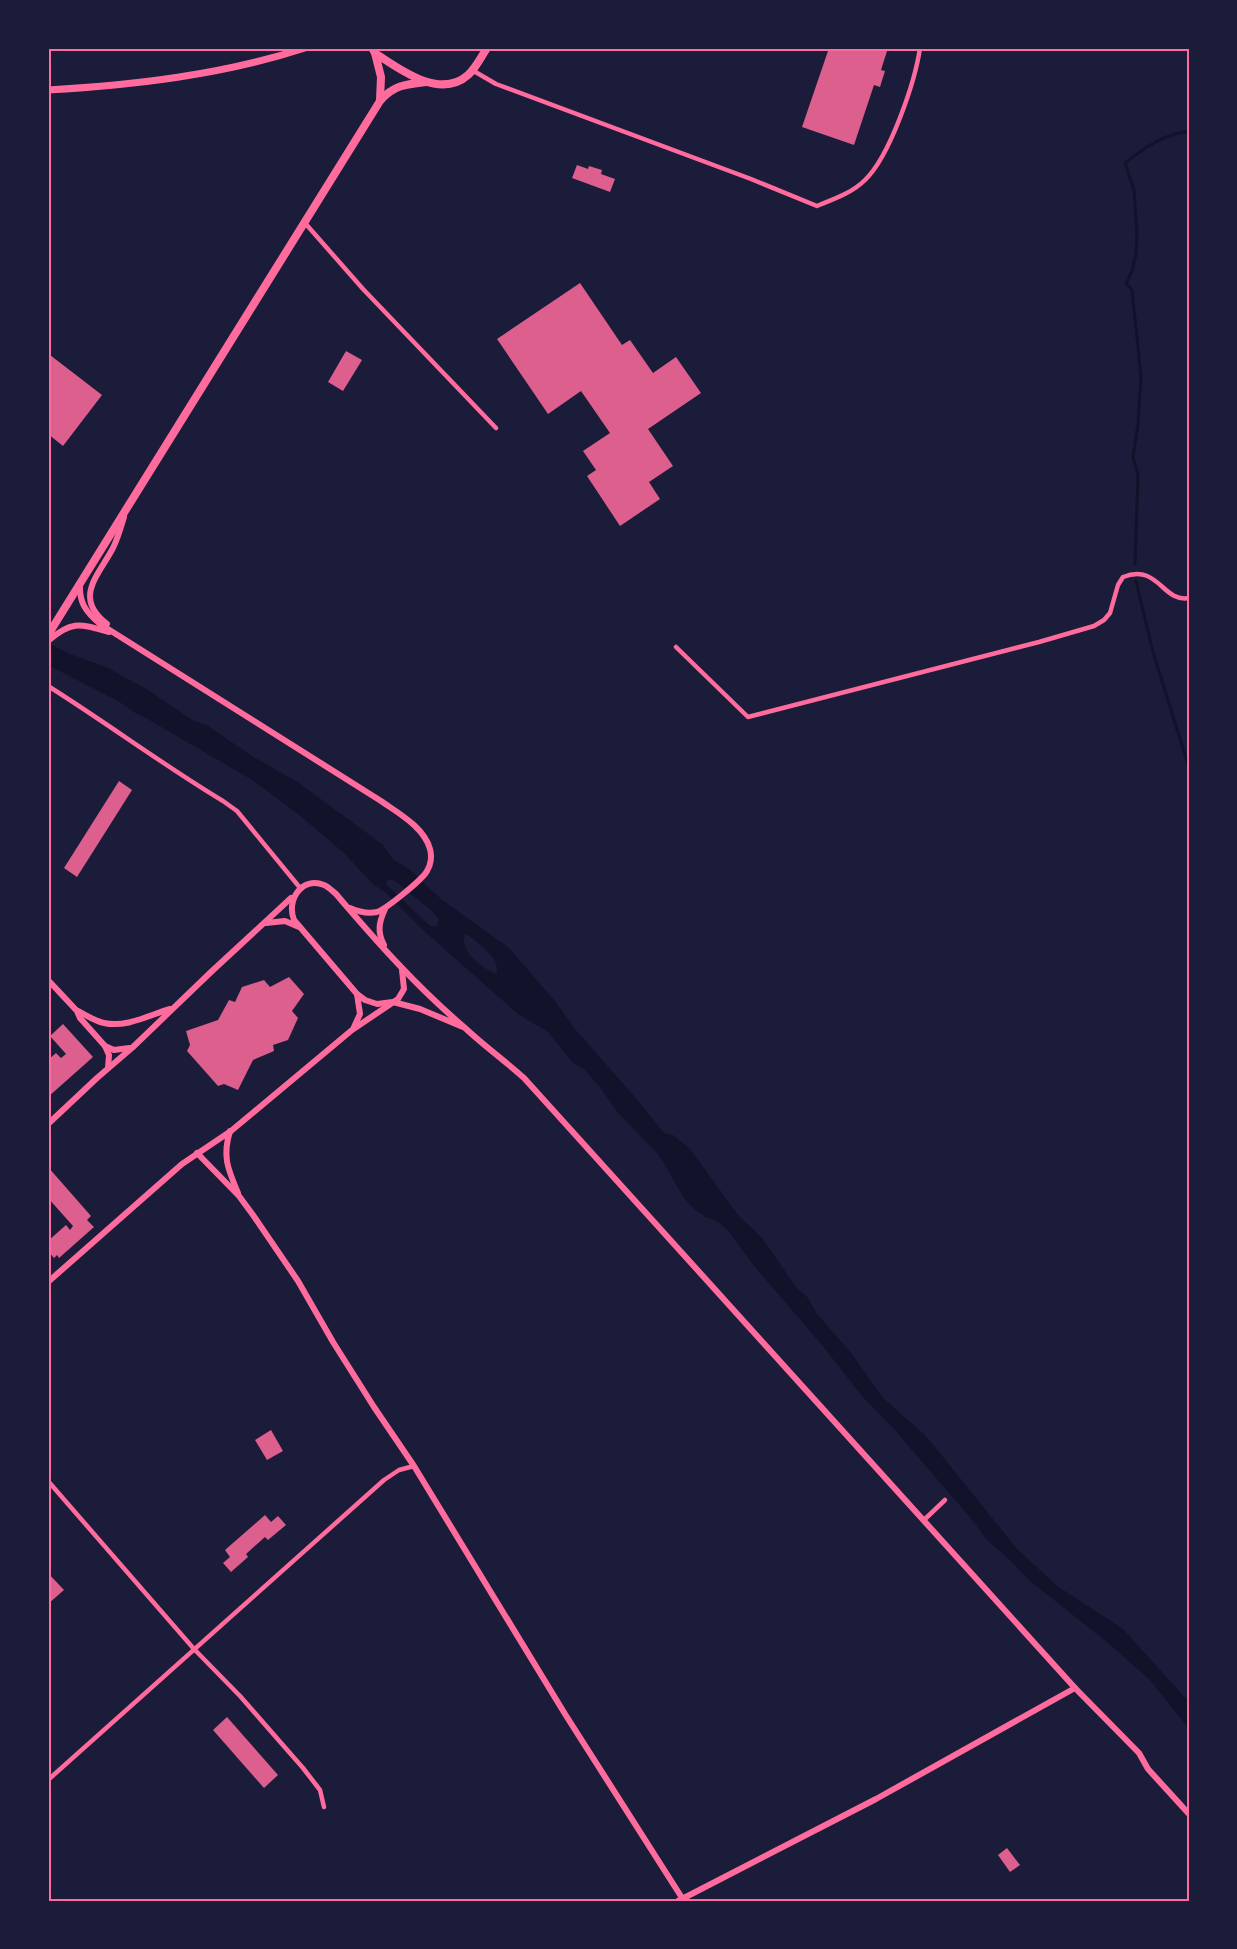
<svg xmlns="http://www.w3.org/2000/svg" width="1237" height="1949" font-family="'Open Sans',sans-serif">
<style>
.water{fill:#12122b;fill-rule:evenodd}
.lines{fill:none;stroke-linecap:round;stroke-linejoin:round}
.stream{stroke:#12122b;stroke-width:3}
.building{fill:#dd5f8e}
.minor{stroke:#ff6b9d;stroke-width:4.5}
.tertiary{stroke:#ff6b9d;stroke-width:6}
.secondary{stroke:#ff6b9d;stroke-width:7}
.primary{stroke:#ff6b9d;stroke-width:8}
.trunk{stroke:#ff6b9d;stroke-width:8}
.neatline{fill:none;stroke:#ff6b9d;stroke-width:2}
</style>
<rect width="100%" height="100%" fill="#1b1b3a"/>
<path class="water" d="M48,643L70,654L108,668L148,690L192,720L208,726L252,756L299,783L383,845L394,860L408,868L442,900L509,948L554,1000L575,1029L641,1104L659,1127L664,1133L673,1135L690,1149L738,1215L762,1238L796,1287L808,1298L817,1314L852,1354L882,1397L926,1436L1017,1549L1057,1586L1123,1629L1189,1702V1729L1150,1680L1107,1642L1029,1580L1010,1560L987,1540L969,1516L893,1428L862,1396L822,1345L754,1266L728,1230L718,1222L704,1216L692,1207L684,1198L659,1155L618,1113L600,1087L584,1069L574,1064L548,1032L518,1014L423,930L385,892L373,884L343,852L298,814L254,781L146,718L137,714L118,701L48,665ZM390,879L395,881L431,910L439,920L437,926H430L387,885V881ZM465,934C473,937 493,955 496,963C497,967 497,970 497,974C482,968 459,952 465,934Z"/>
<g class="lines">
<g class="stream">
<path d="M1135,564L1138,474L1133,458L1138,424L1141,376L1132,290L1126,283L1132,271L1136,254L1137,232L1134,190L1125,163C1144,148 1164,134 1189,131"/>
<polyline points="1136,581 1153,652 1189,768"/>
</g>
</g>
<g class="building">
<polygon points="829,48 888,48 881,70 885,71 880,87 874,85 854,145 802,127"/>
<polygon points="577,165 588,169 589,166 602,170 601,174 615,179 610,192 572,178"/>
<polygon points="580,283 622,345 630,340 653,373 676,357 701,393 648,429 673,466 649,482 660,499 620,526 587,476 596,470 583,451 610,433 581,391 548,414 497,339"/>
<polygon points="346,351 362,360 343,391 328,382"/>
<polygon points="50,355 102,395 63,446 48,434 48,357"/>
<polygon points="119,781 132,790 77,877 64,868"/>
<polygon points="289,977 304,994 292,1011 298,1018 288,1040 273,1045 274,1051 253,1060 238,1090 224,1084 218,1086 187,1051 190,1045 186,1031 218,1020 229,1000 235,1002 242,987 264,980 270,987"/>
<polygon points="63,1024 93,1057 48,1097 48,1060 56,1053 61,1058 66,1054 50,1036"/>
<polygon points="48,1167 91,1216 87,1220 94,1227 59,1258 57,1255 54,1258 48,1251 48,1241 66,1225 70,1230 73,1226 48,1198"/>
<polygon points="271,1430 283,1451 267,1460 255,1440"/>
<polygon points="265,1515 271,1522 278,1516 286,1525 268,1540 265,1537 246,1554 248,1557 231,1572 223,1563 230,1557 225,1550"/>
<polygon points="48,1573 64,1590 48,1604"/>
<polygon points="227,1717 278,1775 264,1788 213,1730"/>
<polygon points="1007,1848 1020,1865 1010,1872 998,1855"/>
</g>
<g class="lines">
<g class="minor">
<path d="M472,70L496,84L751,179L817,206C834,199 852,193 865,180C890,156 915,82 920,48"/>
<polyline points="305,223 363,289 496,428"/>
<path d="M676,647L748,717L1039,642L1094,626L1104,620L1110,613L1118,585L1123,577C1159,563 1162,603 1189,598"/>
<path d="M48,686C107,723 163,765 223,801L237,811L301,889"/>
<polyline points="48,1481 194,1649 240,1696 303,1768 320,1790 324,1807"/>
<polyline points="924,1520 945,1500"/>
<polyline points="48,1780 384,1480 399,1470 414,1466"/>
</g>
<g class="tertiary">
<path d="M80,584C79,603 86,612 100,624L381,801C398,813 424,827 430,849C432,856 431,865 427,871C422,880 386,909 377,912C367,914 359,912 350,908"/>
<path d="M107,624C73,598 98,576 113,548C118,538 121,527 124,517"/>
<path d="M48,641C72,620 80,624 109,632"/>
<polyline points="266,923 285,921 299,927"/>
<path d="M384,945C377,932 379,922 385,909"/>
<polyline points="48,980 77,1011 80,1018 105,1046 114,1050 129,1048"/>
<path d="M78,1011C86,1015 95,1021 104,1023C127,1028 149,1015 170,1009"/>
<polyline points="354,1027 360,1014 357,994"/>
<path d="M463,1027L420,1009L393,1002L377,1004L365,1000L357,994L294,920C286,900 302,876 324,885C329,887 332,891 336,894C376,941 417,987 464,1027C483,1045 504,1060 524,1078L1075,1688L1139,1753L1148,1769L1189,1814"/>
<polyline points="105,1046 109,1055 108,1068"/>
<polyline points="48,1124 97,1078 133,1047 211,972 291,898"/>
<path d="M230,1131C222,1157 228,1169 238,1193"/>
<polyline points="197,1153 239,1196 253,1215 298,1281 333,1342 374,1407 414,1466 565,1714 684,1901"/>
<polyline points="48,1282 182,1164 231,1131 352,1030 398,999 404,989 402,970"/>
<polyline points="678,1901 876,1799 1075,1688"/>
</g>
<path class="secondary" d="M48,90C134,85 222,75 305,48"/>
<g class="primary">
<polyline points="375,53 381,77 380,100"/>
<path d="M48,635L380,101C393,85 407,84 426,82"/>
</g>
<path class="trunk" d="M372,48L375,53C399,69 440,100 468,75C476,68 481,57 487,48"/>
</g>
<rect width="1237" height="1949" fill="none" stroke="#1b1b3a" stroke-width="99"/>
<rect x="50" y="50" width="1138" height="1850" class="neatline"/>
</svg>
